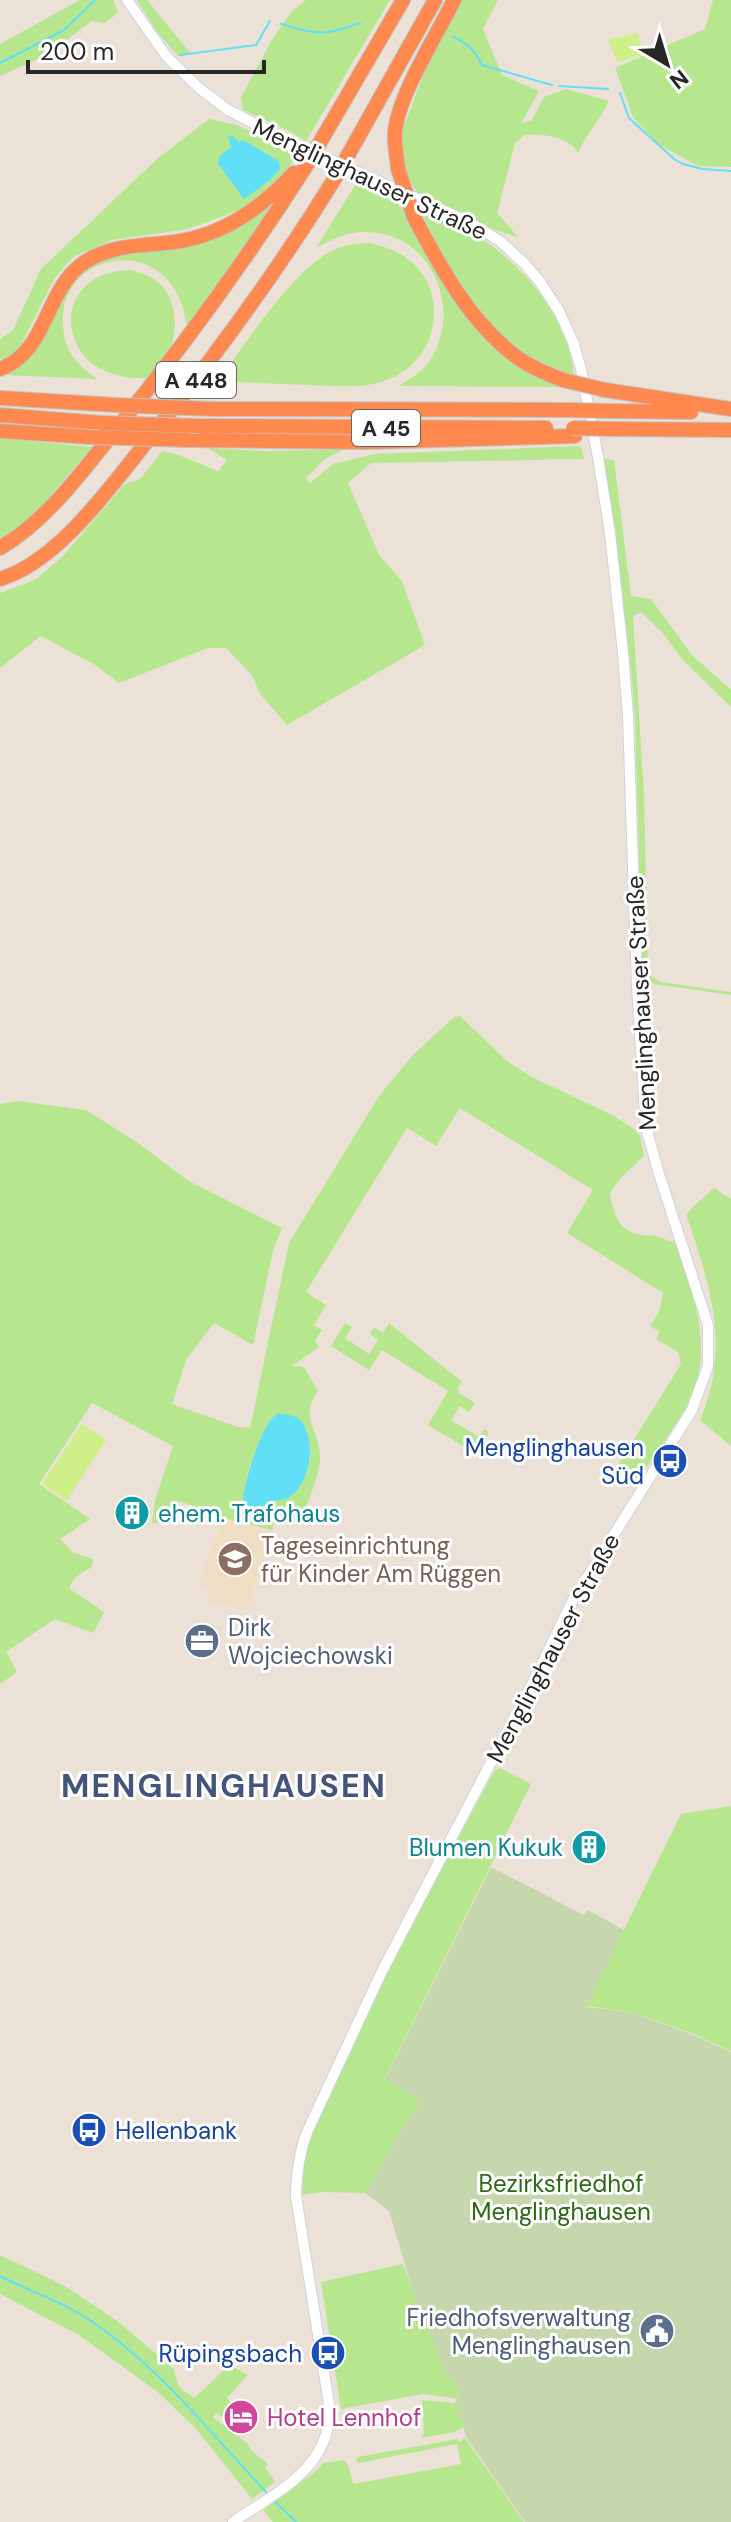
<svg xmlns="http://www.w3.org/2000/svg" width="731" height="2522" font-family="'DM Sans',sans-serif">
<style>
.education{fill:#efddc4}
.green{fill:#b6e78e;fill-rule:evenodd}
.cemetery{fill:#c6d7ad}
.pitch{fill:#cff089}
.water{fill:#60dff7}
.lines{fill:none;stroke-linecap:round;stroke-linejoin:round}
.stream{stroke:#60dff7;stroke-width:2}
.tertiary-casing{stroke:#ccd3e2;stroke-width:12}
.motorway-casing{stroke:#c3c3c3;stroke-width:16}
.tertiary{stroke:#fff;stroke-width:10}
.motorway{stroke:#ff894f;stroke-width:14}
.motorway-bridge-casing{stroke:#c3c3c3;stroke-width:16;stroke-linecap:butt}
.motorway-bridge{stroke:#ff894f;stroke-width:14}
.labels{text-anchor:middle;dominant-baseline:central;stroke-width:6;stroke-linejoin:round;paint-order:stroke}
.shield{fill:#fff;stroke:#686868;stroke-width:2}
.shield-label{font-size:22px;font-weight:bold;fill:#272727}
.street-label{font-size:24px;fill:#272727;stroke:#fff}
.transit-label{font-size:24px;fill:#164399;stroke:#fff;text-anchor:end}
.culture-label{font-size:24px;fill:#0d838f;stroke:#fff;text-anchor:start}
.education-label{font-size:24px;fill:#785e54;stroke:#fff;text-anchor:start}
.service-label{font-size:24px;fill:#4e5e75;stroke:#fff;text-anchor:start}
.park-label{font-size:24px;fill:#2e6814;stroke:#fff}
.hotel-label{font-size:24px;fill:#b23c85;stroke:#fff;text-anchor:start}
.district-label{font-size:32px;font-weight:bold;letter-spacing:2px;fill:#45547b;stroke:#fff}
</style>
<rect width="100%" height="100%" fill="#ece1d7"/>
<polygon class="education" points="223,1518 272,1530 247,1611 207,1600 211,1588 198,1584"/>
<g class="green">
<polygon points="80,0 113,0 118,13 105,23 92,21 45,56 0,76 0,44"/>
<polygon points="137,0 147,0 191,54 178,56 157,32"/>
<polygon points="306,0 390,0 306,141 287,130 243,110 241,97 273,38 291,12"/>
<path d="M461,0H498L483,29L502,75L539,91L521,124L532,120L544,97L566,89L609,101C600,120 586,134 578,153C568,136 544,134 525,135L515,143L497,213L518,237L495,230L418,194L404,171L402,131L426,68Z"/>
<polygon points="713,0 731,0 731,167 698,166 658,144 633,117 615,68 705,29"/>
<polygon points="209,119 237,125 299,155 273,186 237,211 188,229 112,240 73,257 54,279 22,343 8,358 0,359 0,339 13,330 41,269 157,159"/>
<path d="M357,182L397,201L479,329L568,387L399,386C409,379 421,373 428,363C466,310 430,229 363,232C345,232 331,240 316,248Z"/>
<path d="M282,190L187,328C176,228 57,249 63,325C64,350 77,366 98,379L3,375L71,278L99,259L176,246Z"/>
<path d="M420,209C440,219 462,227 481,239C526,266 571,324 574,377C493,352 454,282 420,209Z"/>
<path d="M369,243C387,247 404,253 417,267C451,306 432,366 384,381C361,389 334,386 310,385C280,384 249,383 218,381C246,344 299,258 344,246C352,244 361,244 369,243Z"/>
<path d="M131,270C141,273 151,276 159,283C179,301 179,338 165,359C160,366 153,372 148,378H132L136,379C121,376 107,374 94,365C67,346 62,304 89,283C101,273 115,271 131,270Z"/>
<polygon points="0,438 92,447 38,510 0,541"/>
<polygon points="581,446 584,459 371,463 348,483 379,555 402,581 425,645 287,725 260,694 252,675 226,648 208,648 119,683 95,665 41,636 0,668 0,593 35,580 62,557 125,484 140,479 162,451 176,454 218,471 227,460 207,448 266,451 345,449 325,459 306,478 310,483 333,464 374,454"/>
<polygon points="604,459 614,460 631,596 651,599 691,654 731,690 731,707 683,660 662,632 641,612 633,616 644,795 648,974 661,982 731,992 731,995 654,984 642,973 635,718 631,669"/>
<path d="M460,1016L508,1062L532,1077L614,1116L635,1130L640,1136L644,1156L620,1179L610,1193C614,1215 618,1232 643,1235C647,1236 652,1235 656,1236C663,1238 667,1241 675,1242C693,1297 716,1347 688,1403C676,1427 658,1449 644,1471L641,1470L636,1478L615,1470L681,1364L678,1352L656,1339L660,1332L650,1326L659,1312L663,1293L567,1233L593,1190L460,1108L436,1146L407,1128L306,1292L326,1305L314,1325L322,1330L315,1341L319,1347L292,1366L304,1367L318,1391C298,1420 320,1428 320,1458C320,1473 309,1498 304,1514L278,1510L272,1530L223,1518L180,1501L169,1523H152L155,1500L173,1446L92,1403L39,1484L90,1519L60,1539L74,1553L93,1559L92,1567C82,1572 74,1577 69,1588C81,1598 93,1602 104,1613L93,1633L55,1619L6,1652L17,1672L0,1684V1104L18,1101L86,1110L138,1143L187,1180L282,1228L273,1250L253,1345L214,1323L186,1360L172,1404L238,1427L250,1428L289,1243L379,1096L413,1055L454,1017ZM278,1413C316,1419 318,1464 297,1489C291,1497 283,1498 275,1500C265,1503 261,1509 251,1510L243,1500C244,1480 261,1424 278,1413Z"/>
<path d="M714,1188L731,1199V1446L700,1420C731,1348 711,1287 686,1215L694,1206Z"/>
<polygon points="345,1323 352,1327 345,1338 369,1354 378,1340 370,1334 374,1327 383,1333 389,1323 462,1382 458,1387 459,1393 475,1403 469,1412 460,1406 451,1420 479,1437 485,1429 489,1432 482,1445 490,1450 484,1459 428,1425 448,1391 382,1350 369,1370 331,1346"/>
<path d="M500,1768L531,1784L385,2079L420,2100L365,2193L323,2192L301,2195C299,2146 327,2101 347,2058C392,1960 443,1865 495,1770Z"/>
<polygon points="731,1806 731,2051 691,2033 632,2012 586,2006 681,1814"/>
<polygon points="0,2255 65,2286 116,2320 173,2368 179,2387 194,2398 230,2365 248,2375 227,2398 232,2405 224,2418 217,2413 213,2417 247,2443 252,2451 268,2464 265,2467 275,2482 252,2499 197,2430 159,2393 79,2335 0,2294"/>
<polygon points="403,2264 445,2371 458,2388 459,2399 423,2394 341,2409 321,2282"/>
<polygon points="422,2400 456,2403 464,2427 455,2432 421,2438 424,2433"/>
<polygon points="465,2438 524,2522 273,2522 263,2510 315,2472 323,2463 344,2460 348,2465 353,2484 461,2464 457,2444 358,2463 356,2460 358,2457 457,2439 460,2442"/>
</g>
<polygon class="cemetery" points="491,1867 584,1915 588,1910 624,1930 586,2007 631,2012 691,2034 731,2052 731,2522 525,2522 466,2437 455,2400 459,2398 458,2388 445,2372 417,2304 389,2211 365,2193 420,2100 385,2080"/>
<g class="pitch">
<polygon points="638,33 643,55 617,62 608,40"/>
<polygon points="82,1424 106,1440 67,1500 42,1484"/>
</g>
<g class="water">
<polygon points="232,135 239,142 243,140 279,161 280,169 269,181 244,199 218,164 220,156 231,147 228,137"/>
<path d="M278,1413C286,1415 296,1415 301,1421C318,1441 310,1488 286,1499C282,1500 278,1499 274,1501C265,1504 261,1510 251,1510L243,1500C244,1482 262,1421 278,1413Z"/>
</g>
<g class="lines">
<g class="stream">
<path d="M281,24C317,35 324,36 360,23"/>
<path d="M453,37C466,42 476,52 482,65L552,85"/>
<polyline points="180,55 256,45 270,21"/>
<polyline points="0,63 64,30 95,0"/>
<polyline points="559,86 608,89"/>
<polyline points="620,93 629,118 674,159 683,164 702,169 731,171"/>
<path d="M0,2276C30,2292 58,2299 88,2319C158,2365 211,2434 268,2494"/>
<polyline points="272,2499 296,2522"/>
</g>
<defs>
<path id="tertiary" d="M127,0L167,57L199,88L228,110L295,144L467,221L500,241L525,264L540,282L559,311L573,342L581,369L598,457L610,533L623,653L628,716L637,986L646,1127L659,1174L708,1325V1366L692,1410L573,1600L533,1682L382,1971L308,2130C299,2152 297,2172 296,2196L330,2410C328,2470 278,2491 233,2522"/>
<g id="motorway">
<polyline points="319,144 403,0"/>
<polyline points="347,157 435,0"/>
<path d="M398,169C397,157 394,144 395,132C398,95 437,35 454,0"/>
<path d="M414,217C440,267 471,324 518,358C532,368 547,374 563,380"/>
<path d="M0,369C49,351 44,289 85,262C112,244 144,246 175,242C224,235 261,208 294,173"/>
<polyline points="605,390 731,409"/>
<polyline points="0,398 116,405"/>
<polyline points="212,409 569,410"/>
<polyline points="608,411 691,412"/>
<polyline points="0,415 102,423"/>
<polyline points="199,426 546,428"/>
<polyline points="611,429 731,430"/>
<polyline points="0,431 90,437"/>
<polyline points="187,440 367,442 575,436"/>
<path d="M0,548C48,520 84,469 118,427C187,341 251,253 310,160"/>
<path d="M0,579C60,561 113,483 152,435C219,351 282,265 338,173"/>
</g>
</defs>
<use href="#tertiary" class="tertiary-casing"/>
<use href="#motorway" class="motorway-casing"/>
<use href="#tertiary" class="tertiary"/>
<use href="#motorway" class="motorway"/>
<defs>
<g id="motorway-bridge">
<polyline points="310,160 319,144"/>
<polyline points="398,169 414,217"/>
<polyline points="338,173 347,157"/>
<polyline points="563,380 605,390"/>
<polyline points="116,405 212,409"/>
<polyline points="569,410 608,411"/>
<polyline points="102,423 199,426"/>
<polyline points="573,428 611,429"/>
<polyline points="90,437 187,440"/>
</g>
</defs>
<use href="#motorway-bridge" class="motorway-bridge-casing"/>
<use href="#motorway-bridge" class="motorway-bridge"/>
</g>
<defs>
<symbol id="bus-disc" viewBox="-11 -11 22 22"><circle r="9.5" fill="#1a4fb4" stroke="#fff"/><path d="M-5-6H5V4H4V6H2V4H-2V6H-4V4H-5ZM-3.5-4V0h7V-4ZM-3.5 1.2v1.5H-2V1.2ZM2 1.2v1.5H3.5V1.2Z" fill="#fff"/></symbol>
<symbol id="building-disc" viewBox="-11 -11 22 22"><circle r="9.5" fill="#0f9aa8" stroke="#fff"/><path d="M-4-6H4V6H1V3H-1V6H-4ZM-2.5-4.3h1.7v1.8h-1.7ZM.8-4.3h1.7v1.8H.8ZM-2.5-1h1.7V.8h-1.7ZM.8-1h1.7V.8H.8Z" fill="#fff"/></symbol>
<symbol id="school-disc" viewBox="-11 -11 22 22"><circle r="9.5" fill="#8d6e63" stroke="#fff"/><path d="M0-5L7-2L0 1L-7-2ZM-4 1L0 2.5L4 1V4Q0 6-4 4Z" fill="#fff"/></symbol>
<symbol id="office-disc" viewBox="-11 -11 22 22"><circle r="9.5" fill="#5c6f8a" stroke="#fff"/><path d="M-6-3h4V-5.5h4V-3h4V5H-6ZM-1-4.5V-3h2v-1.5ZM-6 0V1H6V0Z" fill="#fff"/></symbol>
<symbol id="civic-disc" viewBox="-11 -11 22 22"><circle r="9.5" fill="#5c6f8a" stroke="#fff"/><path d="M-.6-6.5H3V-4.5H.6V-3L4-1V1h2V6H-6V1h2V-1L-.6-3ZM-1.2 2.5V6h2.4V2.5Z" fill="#fff"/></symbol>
<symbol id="hotel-disc" viewBox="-11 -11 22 22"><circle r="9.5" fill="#d1479c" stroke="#fff"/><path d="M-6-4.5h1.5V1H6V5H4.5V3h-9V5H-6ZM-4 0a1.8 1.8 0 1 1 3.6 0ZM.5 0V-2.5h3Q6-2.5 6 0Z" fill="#fff"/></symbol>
</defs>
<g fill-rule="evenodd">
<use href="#bus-disc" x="650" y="1441" width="40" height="40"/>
<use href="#building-disc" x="112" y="1493" width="40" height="40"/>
<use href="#school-disc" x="215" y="1539" width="40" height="40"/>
<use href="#office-disc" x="182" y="1621" width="40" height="40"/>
<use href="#building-disc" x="569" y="1827" width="40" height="40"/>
<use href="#bus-disc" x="69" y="2110" width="40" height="40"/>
<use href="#civic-disc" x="637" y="2311" width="40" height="40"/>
<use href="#bus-disc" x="308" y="2333" width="40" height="40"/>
<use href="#hotel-disc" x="221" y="2397" width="40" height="40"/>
</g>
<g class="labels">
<g class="shield">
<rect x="156" y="362" width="80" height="36" rx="6"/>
<rect x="352" y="410" width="68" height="36" rx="6"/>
</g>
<g class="shield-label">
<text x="196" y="380">A 448</text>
<text x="386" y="428">A 45</text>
</g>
<g class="street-label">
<text transform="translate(370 179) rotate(25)">Menglinghauser Straße</text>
<text transform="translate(641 1003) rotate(-93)">Menglinghauser Straße</text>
<text transform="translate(553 1648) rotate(-62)">Menglinghauser Straße</text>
</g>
<g class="transit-label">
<text x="644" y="1447">Menglinghausen<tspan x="644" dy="28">Süd</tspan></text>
<text x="115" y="2130" text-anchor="start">Hellenbank</text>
<text x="302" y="2353">Rüpingsbach</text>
</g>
<g class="culture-label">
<text x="158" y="1513">ehem. Trafohaus</text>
<text x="563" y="1847" text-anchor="end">Blumen Kukuk</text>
</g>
<g class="education-label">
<text x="261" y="1545">Tageseinrichtung<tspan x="261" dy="28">für Kinder Am Rüggen</tspan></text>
</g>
<g class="service-label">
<text x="228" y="1627">Dirk<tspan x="228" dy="28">Wojciechowski</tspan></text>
<text x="631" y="2317" text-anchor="end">Friedhofsverwaltung<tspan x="631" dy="28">Menglinghausen</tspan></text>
</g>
<g class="park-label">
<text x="561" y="2183">Bezirksfriedhof<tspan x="561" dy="28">Menglinghausen</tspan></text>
</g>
<g class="hotel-label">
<text x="267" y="2417">Hotel Lennhof</text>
</g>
<g class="district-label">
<text x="224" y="1786">MENGLINGHAUSEN</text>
</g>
</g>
<g transform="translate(667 64) rotate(142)" stroke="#ffffff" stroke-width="6" paint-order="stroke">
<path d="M0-6L14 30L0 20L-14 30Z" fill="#272727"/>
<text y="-12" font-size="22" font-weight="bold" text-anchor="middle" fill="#272727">N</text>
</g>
<path d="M28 60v12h236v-12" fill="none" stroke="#272727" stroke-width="4"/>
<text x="40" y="60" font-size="24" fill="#272727" stroke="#ffffff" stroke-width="6" paint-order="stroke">200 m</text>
</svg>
